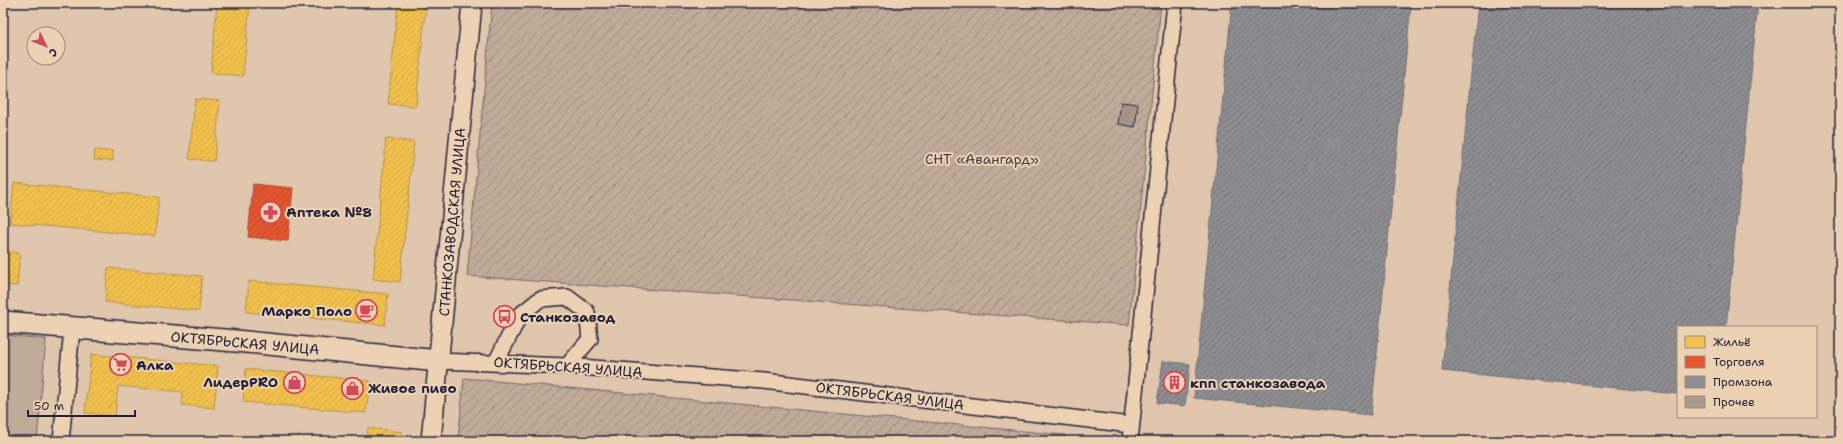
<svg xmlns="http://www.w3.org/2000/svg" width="1843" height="444" font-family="'Shantell Sans',sans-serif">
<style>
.green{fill:#c0ab99;stroke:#71666a}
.garden{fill:url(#garden-furrows);stroke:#71666a}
.homes{fill:url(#homes-hatch);stroke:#b49148}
.shops{fill:url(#shops-hatch);stroke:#aa4732}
.industry{fill:url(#industry-hatch);stroke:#6d6d78}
.building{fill:url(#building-hatch);stroke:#22223b}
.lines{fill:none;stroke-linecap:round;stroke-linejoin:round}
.minor-casing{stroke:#22223b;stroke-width:18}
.tertiary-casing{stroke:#22223b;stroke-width:22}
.secondary-casing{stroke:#22223b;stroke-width:24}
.minor{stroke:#ecd1b3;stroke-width:15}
.tertiary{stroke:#ecd1b3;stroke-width:19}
.secondary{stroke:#ecd1b3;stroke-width:21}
.labels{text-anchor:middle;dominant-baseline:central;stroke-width:4;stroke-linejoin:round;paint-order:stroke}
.park-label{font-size:14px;fill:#423d4e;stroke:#ecd1b3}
.poi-label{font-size:14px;font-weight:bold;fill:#22223b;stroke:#ecd1b3;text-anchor:start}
.street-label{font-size:14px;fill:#22223b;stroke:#ecd1b3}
</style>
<defs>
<pattern id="garden-furrows" width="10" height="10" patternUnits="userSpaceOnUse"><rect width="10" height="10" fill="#c0ab99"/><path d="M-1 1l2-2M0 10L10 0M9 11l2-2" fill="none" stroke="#9c8b7e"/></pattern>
<pattern id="homes-hatch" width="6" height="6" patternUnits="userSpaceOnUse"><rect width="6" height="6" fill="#f2c14e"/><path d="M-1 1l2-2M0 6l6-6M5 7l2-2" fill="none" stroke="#cfa645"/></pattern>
<pattern id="shops-hatch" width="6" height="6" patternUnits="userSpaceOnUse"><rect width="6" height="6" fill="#e4572e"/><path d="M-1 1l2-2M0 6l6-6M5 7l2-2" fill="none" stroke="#b84828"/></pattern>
<pattern id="industry-hatch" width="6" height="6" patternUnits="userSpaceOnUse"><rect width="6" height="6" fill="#8d8d92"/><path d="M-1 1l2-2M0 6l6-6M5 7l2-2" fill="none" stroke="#737378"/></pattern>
<pattern id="building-hatch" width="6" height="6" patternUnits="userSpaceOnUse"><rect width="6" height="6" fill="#ab998c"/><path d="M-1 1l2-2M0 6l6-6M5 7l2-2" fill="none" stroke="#8b7c74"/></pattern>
</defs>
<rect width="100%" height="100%" fill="#e0c6ac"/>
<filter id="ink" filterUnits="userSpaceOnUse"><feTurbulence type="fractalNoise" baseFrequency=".025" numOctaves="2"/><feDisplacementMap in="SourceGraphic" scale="8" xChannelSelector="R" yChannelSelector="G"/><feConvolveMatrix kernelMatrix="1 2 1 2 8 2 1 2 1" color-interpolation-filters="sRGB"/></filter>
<g filter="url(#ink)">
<polygon class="green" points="3,335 46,339 37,441 3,441"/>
<g class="garden">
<polygon points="492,3 1161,3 1129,325 467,276"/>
<polygon points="464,378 1065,435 1064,441 458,441"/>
</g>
<g class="homes">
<polygon points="217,3 250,3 243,76 211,73"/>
<polygon points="398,3 426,3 416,106 388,104"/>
<polygon points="195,99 220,101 214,161 189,159"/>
<polygon points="386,139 414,142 400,282 373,279"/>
<polygon points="95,150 113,151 113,161 94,160"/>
<polygon points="14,183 159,197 155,236 10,223"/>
<polygon points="3,251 20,253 17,286 3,285"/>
<polygon points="108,268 202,276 199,311 105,302"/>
<polygon points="249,281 388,294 385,325 246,312"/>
<polygon points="91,354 218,366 214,408 182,405 183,392 118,386 115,416 85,413"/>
<polygon points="246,369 370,381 366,413 243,402"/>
<polygon points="368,428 402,432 401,441 366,441"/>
</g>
<polygon class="shops" points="253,184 293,188 288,241 248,237"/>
<g class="industry">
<polygon points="1232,3 1411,3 1371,415 1194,398"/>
<polygon points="1478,3 1758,3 1726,327 1678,327 1678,394 1442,371"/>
<polygon points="1163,361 1190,364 1185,406 1157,403"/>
</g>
<polygon class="building" points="1121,102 1138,104 1135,127 1118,124"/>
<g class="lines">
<defs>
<g id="minor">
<polyline points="439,361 567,366 764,381 1131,425"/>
<polyline points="496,362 520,315 540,299 567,297 587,312 590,339 567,366"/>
<polyline points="61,441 72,329"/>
<polyline points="1130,441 1175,3"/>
</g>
<polyline id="tertiary" points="431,441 472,3"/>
<polyline id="secondary" points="3,322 236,341 439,361"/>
</defs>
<use href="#minor" class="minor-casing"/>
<use href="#tertiary" class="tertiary-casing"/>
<use href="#secondary" class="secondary-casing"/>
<use href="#minor" class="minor"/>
<use href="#tertiary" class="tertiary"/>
<use href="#secondary" class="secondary"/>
</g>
</g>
<defs>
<symbol id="pharmacy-ring" viewBox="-11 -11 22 22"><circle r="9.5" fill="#ecd1b3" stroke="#d1495b" stroke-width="1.5"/><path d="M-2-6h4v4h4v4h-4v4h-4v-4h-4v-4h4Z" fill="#d1495b"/></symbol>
<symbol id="cafe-ring" viewBox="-11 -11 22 22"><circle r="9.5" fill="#ecd1b3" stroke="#d1495b" stroke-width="1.5"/><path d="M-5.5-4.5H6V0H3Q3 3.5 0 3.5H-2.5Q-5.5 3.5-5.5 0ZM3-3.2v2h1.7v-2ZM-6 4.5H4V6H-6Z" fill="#d1495b"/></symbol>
<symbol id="bus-ring" viewBox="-11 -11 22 22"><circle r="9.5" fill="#ecd1b3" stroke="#d1495b" stroke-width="1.5"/><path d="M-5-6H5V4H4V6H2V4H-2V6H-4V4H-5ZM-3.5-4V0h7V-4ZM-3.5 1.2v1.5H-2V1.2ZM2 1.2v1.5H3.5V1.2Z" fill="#d1495b"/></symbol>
<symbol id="supermarket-ring" viewBox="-11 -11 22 22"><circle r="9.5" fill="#ecd1b3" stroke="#d1495b" stroke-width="1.5"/><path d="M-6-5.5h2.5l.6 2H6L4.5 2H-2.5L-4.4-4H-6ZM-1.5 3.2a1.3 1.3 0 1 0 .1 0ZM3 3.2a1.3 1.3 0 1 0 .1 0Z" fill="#d1495b"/></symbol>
<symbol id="shop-ring" viewBox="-11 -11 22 22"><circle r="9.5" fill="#ecd1b3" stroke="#d1495b" stroke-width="1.5"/><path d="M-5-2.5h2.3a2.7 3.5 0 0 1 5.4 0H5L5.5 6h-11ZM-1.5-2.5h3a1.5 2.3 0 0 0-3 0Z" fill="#d1495b"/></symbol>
<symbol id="building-ring" viewBox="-11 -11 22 22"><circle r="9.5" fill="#ecd1b3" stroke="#d1495b" stroke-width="1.5"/><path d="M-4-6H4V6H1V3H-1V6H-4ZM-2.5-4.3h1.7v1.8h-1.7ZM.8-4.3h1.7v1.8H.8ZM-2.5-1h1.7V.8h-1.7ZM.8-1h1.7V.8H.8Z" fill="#d1495b"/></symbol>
</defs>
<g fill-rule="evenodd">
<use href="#pharmacy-ring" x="258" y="200" width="25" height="25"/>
<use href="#cafe-ring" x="354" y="298" width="25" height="25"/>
<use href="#bus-ring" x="492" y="304" width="25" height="25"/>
<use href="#supermarket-ring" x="108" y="352" width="25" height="25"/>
<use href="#shop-ring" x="282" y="370" width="25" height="25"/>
<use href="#building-ring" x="1162" y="370" width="25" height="25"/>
<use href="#shop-ring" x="340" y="376" width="25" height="25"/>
</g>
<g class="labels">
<g class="park-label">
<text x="982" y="159">СНТ «Авангард»</text>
</g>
<g class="poi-label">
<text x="286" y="212">Аптека №8</text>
<text x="352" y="311" text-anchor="end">Марко Поло</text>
<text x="520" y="317">Станкозавод</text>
<text x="136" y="365">Алка</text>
<text x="278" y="382" text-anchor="end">ЛидерPRO</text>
<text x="1190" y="383">кпп станкозавода</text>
<text x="368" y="388">Живое пиво</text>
</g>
<g class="street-label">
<text transform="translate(452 222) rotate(-85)">СТАНКОЗАВОДСКАЯ УЛИЦА</text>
<text transform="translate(245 343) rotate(5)">ОКТЯБРЬСКАЯ УЛИЦА</text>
<text transform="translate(568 367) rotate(4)">ОКТЯБРЬСКАЯ УЛИЦА</text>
<text transform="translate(890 396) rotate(7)">ОКТЯБРЬСКАЯ УЛИЦА</text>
</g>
</g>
<rect width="1843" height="444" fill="none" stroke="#ecd1b3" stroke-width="16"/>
<rect x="8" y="8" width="1827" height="428" fill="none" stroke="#22223b" stroke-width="1.5" filter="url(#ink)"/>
<rect x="1677" y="326" width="140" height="92" fill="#ecd1b3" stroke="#9b8b83"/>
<rect x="1685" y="336" width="20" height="12" fill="#f2c14e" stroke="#9b8b83"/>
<text x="1713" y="346" font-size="12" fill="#22223b">Жильё</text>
<rect x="1685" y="356" width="20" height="12" fill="#e4572e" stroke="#9b8b83"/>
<text x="1713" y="366" font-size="12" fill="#22223b">Торговля</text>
<rect x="1685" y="376" width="20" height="12" fill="#8d8d92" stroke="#9b8b83"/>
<text x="1713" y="386" font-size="12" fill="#22223b">Промзона</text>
<rect x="1685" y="396" width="20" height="12" fill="#ab998c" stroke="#9b8b83"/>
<text x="1713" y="406" font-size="12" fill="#22223b">Прочее</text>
<g transform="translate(46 46) rotate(133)"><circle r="19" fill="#ecd1b3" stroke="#9b8b83"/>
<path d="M0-3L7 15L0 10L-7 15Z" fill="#d1495b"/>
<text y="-6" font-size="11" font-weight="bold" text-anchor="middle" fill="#22223b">С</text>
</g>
<path d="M28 410v6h107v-6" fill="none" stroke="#22223b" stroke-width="2"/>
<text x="34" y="410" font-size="12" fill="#22223b" stroke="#ecd1b3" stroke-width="3" paint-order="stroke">50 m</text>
</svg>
